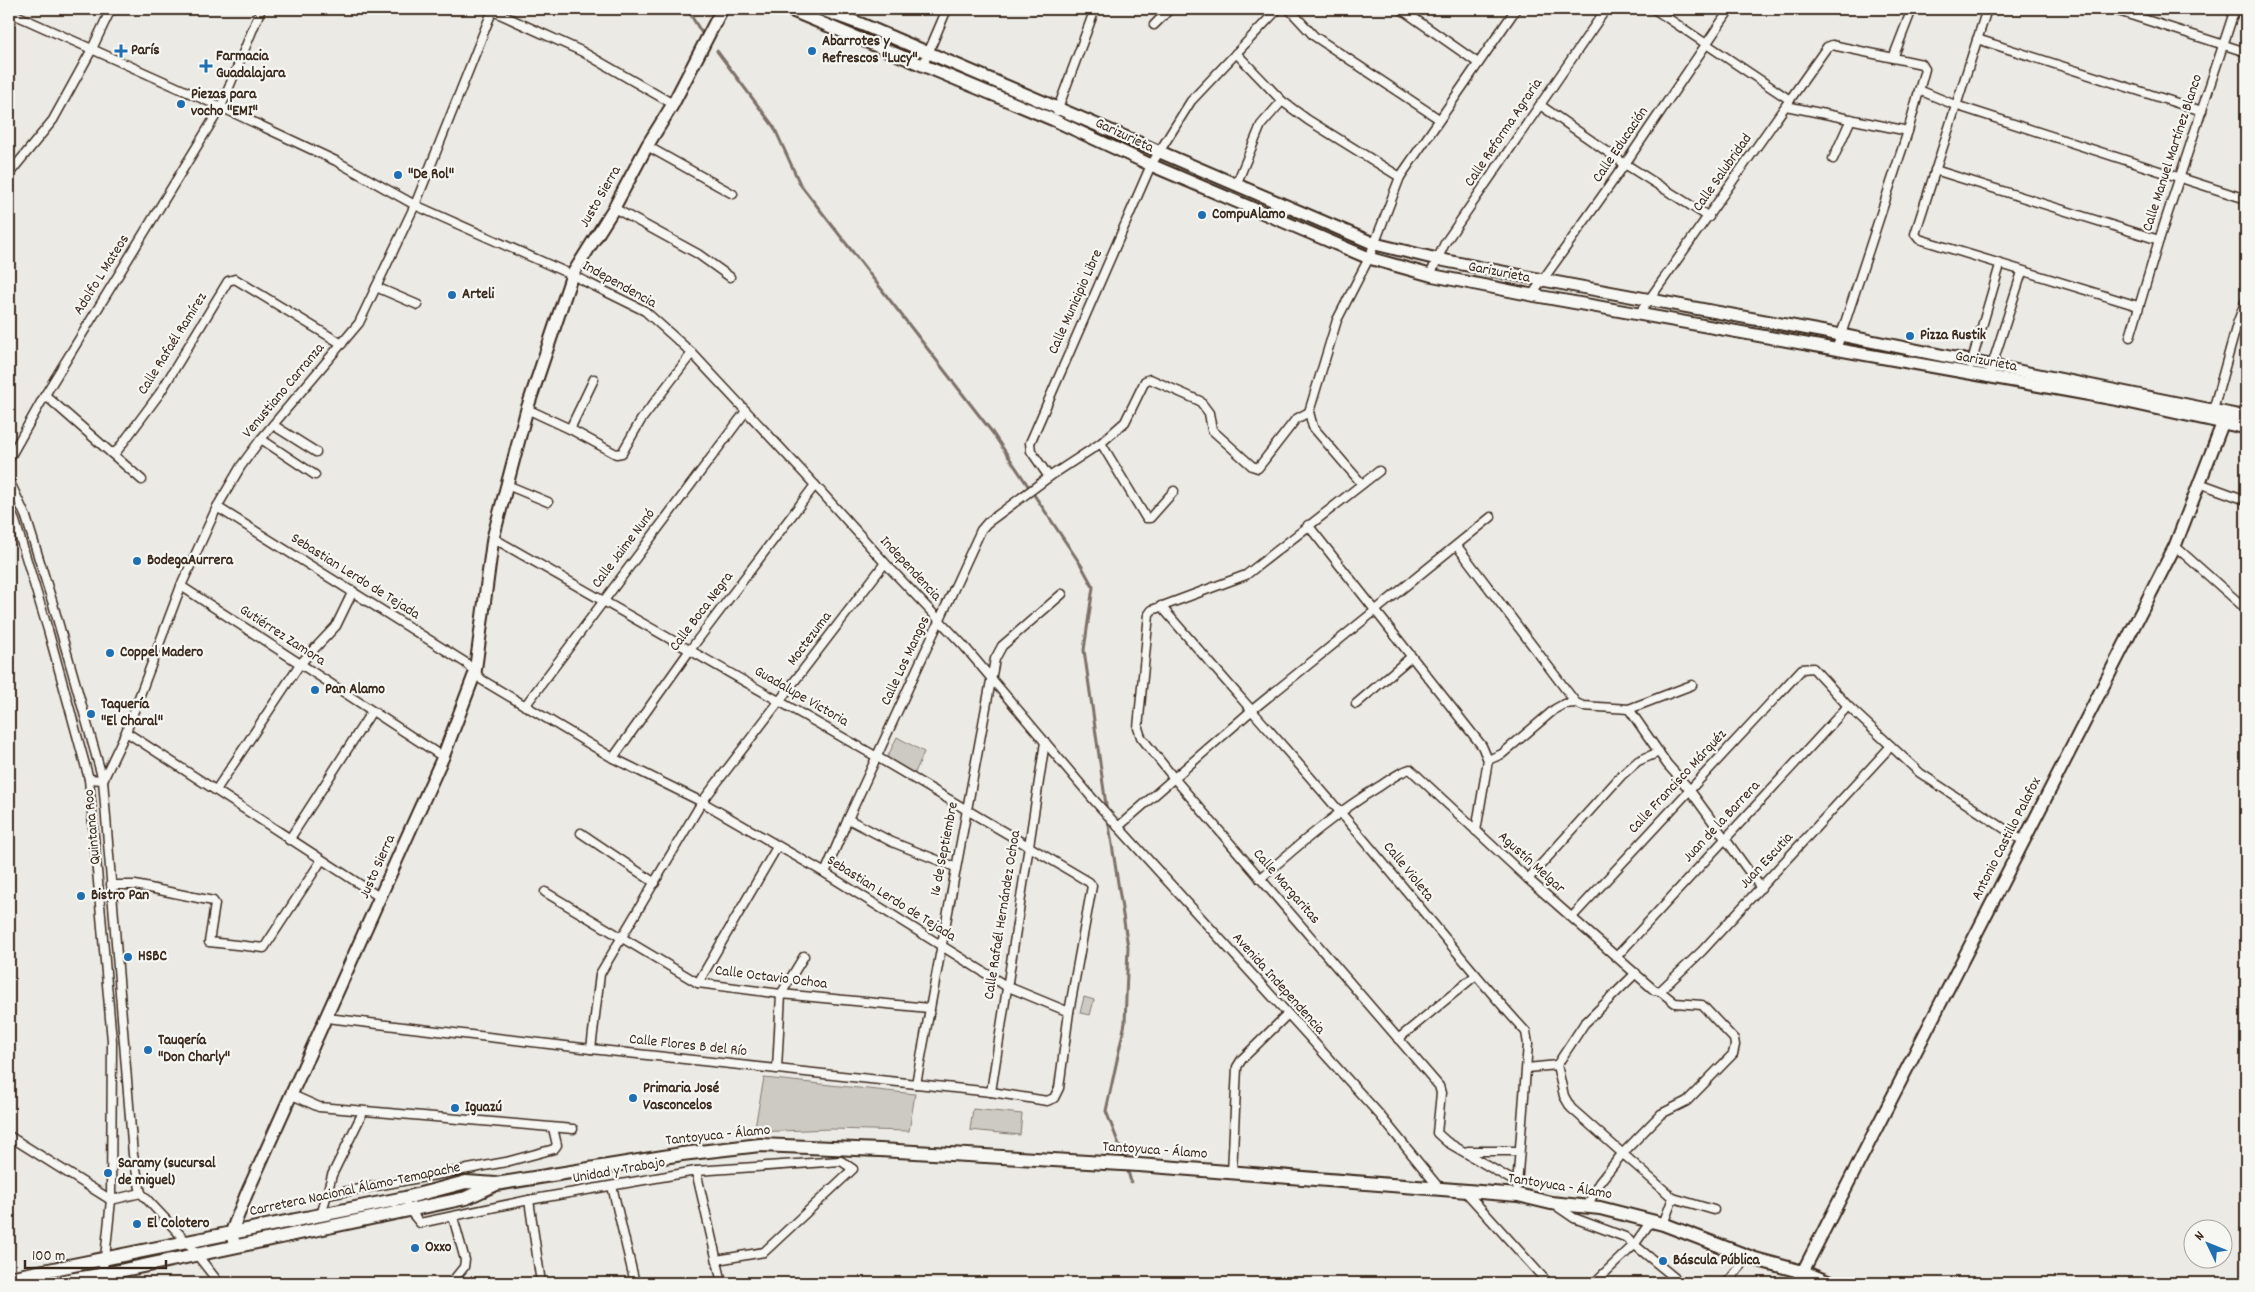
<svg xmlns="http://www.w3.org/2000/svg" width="2255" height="1292" font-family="Dekko,sans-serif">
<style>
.green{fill:#cdcac4;stroke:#847a71}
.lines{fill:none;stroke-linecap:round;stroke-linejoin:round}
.stream{stroke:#7c7167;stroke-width:3}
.street-casing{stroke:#3b2a1e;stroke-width:11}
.secondary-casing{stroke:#3b2a1e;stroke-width:15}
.primary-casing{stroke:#3b2a1e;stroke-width:16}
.street{stroke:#f6f6f2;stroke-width:8}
.secondary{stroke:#f6f6f2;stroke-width:11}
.primary{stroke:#f6f6f2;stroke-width:12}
.poi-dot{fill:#1f6fb2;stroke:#f6f6f2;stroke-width:2}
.labels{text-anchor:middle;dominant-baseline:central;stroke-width:4.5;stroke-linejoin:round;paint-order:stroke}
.poi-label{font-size:15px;font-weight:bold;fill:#3b2a1e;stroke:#f6f6f2;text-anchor:start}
.street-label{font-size:15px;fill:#3b2a1e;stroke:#f6f6f2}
</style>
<rect width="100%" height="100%" fill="#ebeae5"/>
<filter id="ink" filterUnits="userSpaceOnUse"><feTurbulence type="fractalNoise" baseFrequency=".02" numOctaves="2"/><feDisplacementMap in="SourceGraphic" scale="10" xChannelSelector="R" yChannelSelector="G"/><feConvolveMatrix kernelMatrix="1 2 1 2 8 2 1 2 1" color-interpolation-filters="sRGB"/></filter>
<g filter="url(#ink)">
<g class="green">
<polygon points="897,737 924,752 914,775 887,758"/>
<polygon points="1084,997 1094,1000 1090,1015 1080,1013"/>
<polygon points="764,1078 915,1094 909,1131 831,1129 754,1132"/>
<polygon points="973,1109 1022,1114 1020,1135 970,1130"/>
</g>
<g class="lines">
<g class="stream">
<polyline points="687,9 703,35"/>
<polyline points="717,51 774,127 800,184 992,432 1081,565 1093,587 1084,650 1107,812"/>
<polyline points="1108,819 1128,947 1125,1023 1106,1111 1125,1160"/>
<polyline points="1127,1168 1131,1182"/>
</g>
<defs>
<g id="street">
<polyline points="1289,9 1314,36 1439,119"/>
<polyline points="1401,9 1478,63"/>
<polyline points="1654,9 1790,100"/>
<polyline points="1987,9 1915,234 1919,239 2138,306"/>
<polyline points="2112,9 2246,52"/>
<polyline points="493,11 581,51 673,104"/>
<polyline points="9,12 221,107 336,161 415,205 572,275 645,311 692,353 815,485 885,563 964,646 1093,799 1379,1114 1440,1189"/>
<polyline points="1154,25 1170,9"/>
<polyline points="1977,39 2202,111"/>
<polyline points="1236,53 1282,101 1308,120 1400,177"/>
<polyline points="1893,58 1912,9"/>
<polyline points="923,65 947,9"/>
<polyline points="1919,90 1955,105 2246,199"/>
<polyline points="1540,105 1625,164 1709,217"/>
<polyline points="1786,106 1908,131"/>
<polyline points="1057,111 1095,9"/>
<polyline points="647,146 733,194"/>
<polyline points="1833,159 1851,119"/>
<polyline points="1935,170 2159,240"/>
<polyline points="9,174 53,120 91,51 111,9"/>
<polyline points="1236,185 1261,125 1282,101"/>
<polyline points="614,208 698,254 730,277"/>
<polyline points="1430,275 1445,243 1606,9"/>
<polyline points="376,287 418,305"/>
<polyline points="1532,295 1625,164 1730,9"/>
<polyline points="1639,314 1827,47 1832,45 1922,64 1925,69 1908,131 1836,350"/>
<polyline points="2130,337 2159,240 2235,9"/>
<polyline points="1971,364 2000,265"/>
<polyline points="1988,378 2022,272"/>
<polyline points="45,395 142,480"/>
<polyline points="527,409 570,429 616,454 622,453 641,420 692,353"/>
<polyline points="2212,414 2237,324 2246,300"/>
<polyline points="273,425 316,452"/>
<polyline points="570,429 594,379"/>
<polyline points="261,439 315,475"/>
<polyline points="1101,443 1146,518 1150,518 1174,491"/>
<polyline points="111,453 117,451 160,393 228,281 235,279 342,344"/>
<polyline points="9,459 45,395 221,107 261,9"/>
<polyline points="1379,471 1246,575 1152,610 1149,614 1138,728 1141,737 1173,777 1439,1086 1441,1093 1437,1133 1447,1142 1517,1183"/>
<polyline points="1049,477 1031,451 1030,443 1151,165 1191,101 1278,9"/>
<polyline points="9,480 26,517 53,604 103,780 133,1155 141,1193 187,1242 219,1283"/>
<polyline points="2199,483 2246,500"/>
<polyline points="1362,484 1313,427 1309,412 1337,320 1369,258 1400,177 1516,9"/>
<polyline points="507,485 548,502"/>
<polyline points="217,507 466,663 482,680 613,758 702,802 825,873 1006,986 1069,1012"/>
<polyline points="9,508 15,521 48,630 89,779 112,1041 111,1200 105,1258 99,1283"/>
<polyline points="1308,525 1482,746 1488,760"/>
<polyline points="1457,546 1576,703 1583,706 1629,709 1692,685"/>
<polyline points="2175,546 2246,609"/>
<polyline points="181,586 443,757"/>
<path d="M1161,606C1220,675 1281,743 1340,812C1403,884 1461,961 1526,1032L1528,1044L1517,1186"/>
<polyline points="1356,704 1411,657"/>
<polyline points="525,706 746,411"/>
<polyline points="1629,709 1667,764 1689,789 1761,888"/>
<polyline points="126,732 381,898"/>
<polyline points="613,758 690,650 815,485"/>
<polyline points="1488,760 1502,754 1555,709 1564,704 1576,703"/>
<polyline points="89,779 103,780 126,732 181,586 217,507 241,466 261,439 359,323 415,205 493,9"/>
<polyline points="216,790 300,664 336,626 353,591"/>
<polyline points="848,819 892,842 955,867"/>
<polyline points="1118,827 1251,711 1491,517"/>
<polyline points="1476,831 1488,760"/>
<polyline points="581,833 655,883"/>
<polyline points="289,840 372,711"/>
<polyline points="825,873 848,819 981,530 987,523 1049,477 1101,443 1125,422 1145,381 1150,379 1200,401 1209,413 1212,430 1252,466 1258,468 1296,419 1309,412"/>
<path d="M1260,879C1298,845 1337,812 1380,786C1389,780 1399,772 1410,769L1528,879L1654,990L1660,991L1675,1003L1702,1005L1734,1039L1735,1045L1733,1054L1687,1101L1661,1114L1622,1154L1599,1183L1587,1207"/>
<polyline points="1528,879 1621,776 1638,761 1659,752"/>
<polyline points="111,885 135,885 213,901 215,904 209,942 264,948 321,861"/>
<polyline points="545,892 698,983 781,994 929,1008"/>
<polyline points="1572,917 1802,669 1813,668 1848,706 1920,773 2023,841"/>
<polyline points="1617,956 1848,706"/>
<polyline points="698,983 777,847"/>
<polyline points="1660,991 1702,951 1891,746"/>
<polyline points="327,1018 591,1049 991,1092 1047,1101 1054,1098 1059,1088 1069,1012 1092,886 1089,882 877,757 493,538"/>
<polyline points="1398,1039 1476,975"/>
<polyline points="591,1049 600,974 702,802 885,563"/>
<polyline points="1557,1065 1564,1096 1571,1108 1673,1198 1714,1210"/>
<polyline points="1557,1065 1584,1024 1636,973"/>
<polyline points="1527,1068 1557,1065"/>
<polyline points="777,1069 781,994 804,956"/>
<polyline points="916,1084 995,659 1002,646 1062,594"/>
<polyline points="991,1092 1045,742"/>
<polyline points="292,1095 319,1107 573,1129"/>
<polyline points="9,1136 111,1200 141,1193"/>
<polyline points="1468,1151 1519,1151"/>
<polyline points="696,1171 722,1283"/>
<polyline points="1232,1173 1237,1067 1242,1059 1287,1015"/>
<polyline points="612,1186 635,1283"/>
<polyline points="1464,1190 1548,1283"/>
<polyline points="327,1195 506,1162 554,1149 557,1145 553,1128"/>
<polyline points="529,1200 541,1283"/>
<polyline points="1555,1205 1574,1218 1625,1237 1681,1283"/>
<polyline points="407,1207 420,1223 529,1200 696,1171 841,1161 853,1169 764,1252 717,1260"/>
<polyline points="321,1216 332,1175 363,1112"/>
<polyline points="1663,1224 1673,1198"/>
<polyline points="451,1283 464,1267 465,1260 453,1217"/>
<polyline points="1594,1283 1634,1245 1651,1221"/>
<polyline points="1727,1283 1749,1256"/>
</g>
<g id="secondary">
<polyline points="788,9 1054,120 1151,165 1369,258 1430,275 1532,295 2114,399 2246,428"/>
<polyline points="820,9 861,24 1375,244 1437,259 1543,280 1841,335 2246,417"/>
<polyline points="235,1245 231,1233 246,1195 443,757 475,673 493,538 527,409 572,275 614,208 647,146 673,104 722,9"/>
<polyline points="1797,1283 2175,546 2225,417"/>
</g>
<g id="primary">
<polyline points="9,1278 405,1198 466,1182 496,1184 682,1154 760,1145 880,1150 1139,1165 1518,1195 1551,1203 1600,1208 1663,1224 1755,1259 1803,1272 1830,1283"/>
<polyline points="51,1283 100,1275 466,1198 494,1185"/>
</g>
</defs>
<use href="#street" class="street-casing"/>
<use href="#secondary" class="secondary-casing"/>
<use href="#primary" class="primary-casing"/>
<use href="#street" class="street"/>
<use href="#secondary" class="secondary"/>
<use href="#primary" class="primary"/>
</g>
</g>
<g class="poi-dot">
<path d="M118.5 43.5h5v5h5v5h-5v5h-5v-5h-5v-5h5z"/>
<circle cx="812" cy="51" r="5"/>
<path d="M203.5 58.5h5v5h5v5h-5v5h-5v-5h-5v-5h5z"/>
<circle cx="181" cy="104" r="5"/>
<circle cx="398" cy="175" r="5"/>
<circle cx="1202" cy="215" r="5"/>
<circle cx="452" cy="295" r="5"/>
<circle cx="1910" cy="336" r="5"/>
<circle cx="137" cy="561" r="5"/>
<circle cx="110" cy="653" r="5"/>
<circle cx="315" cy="690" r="5"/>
<circle cx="91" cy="714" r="5"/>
<circle cx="81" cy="896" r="5"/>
<circle cx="128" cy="957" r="5"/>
<circle cx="148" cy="1050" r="5"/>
<circle cx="633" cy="1098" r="5"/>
<circle cx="455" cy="1108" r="5"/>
<circle cx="108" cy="1173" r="5"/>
<circle cx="137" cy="1224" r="5"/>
<circle cx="415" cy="1248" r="5"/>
<circle cx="1663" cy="1261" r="5"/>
</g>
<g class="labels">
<g class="poi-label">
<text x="822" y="42">Abarrotes y<tspan x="822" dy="17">Refrescos "Lucy"</tspan></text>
<text x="131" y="51">París</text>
<text x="216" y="57">Farmacia<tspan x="216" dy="17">Guadalajara</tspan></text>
<text x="191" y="95">Piezas para<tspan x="191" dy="17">vocho "EMI"</tspan></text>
<text x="408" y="175">"De Rol"</text>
<text x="1212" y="215">CompuAlamo</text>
<text x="462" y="295">Arteli</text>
<text x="1920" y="336">Pizza Rustik</text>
<text x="147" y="561">BodegaAurrera</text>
<text x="120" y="653">Coppel Madero</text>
<text x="325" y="690">Pan Alamo</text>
<text x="101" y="705">Taquería<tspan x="101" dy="17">"El Charal"</tspan></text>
<text x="91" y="896">Bistro Pan</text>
<text x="138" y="957">HSBC</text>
<text x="158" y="1041">Tauqería<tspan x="158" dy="17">"Don Charly"</tspan></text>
<text x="643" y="1089">Primaria José<tspan x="643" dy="17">Vasconcelos</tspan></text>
<text x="465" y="1108">Iguazú</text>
<text x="118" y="1164">Saramy (sucursal<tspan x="118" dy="17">de miguel)</tspan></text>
<text x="147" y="1224">El Colotero</text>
<text x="425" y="1248">Oxxo</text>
<text x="1673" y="1261">Báscula Pública</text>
</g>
<g class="street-label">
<text transform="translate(1504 133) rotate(-56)">Calle Reforma Agraria</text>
<text transform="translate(1124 136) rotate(25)">Garizurieta</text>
<text transform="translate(1621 145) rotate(-56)">Calle Educación</text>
<text transform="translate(2173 153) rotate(-72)">Calle Manuel Martínez Blanco</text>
<text transform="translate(1723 173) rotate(-55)">Calle Salubridad</text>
<text transform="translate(601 197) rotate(-60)">Justo Sierra</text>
<text transform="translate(1499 273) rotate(11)">Garizurieta</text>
<text transform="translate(102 275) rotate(-58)">Adolfo L Mateos</text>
<text transform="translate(619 285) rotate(29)">Independencia</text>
<text transform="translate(1076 302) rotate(-66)">Calle Municipio Libre</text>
<text transform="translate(173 344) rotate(-58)">Calle Rafaél Ramírez</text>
<text transform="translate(1986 362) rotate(10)">Garizurieta</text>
<text transform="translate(284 391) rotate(-50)">Venustiano Carranza</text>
<text transform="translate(624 549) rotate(-53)">Calle Jaime Nunó</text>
<text transform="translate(910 569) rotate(47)">Independencia</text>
<text transform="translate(355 577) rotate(32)">Sebastian Lerdo de Tejada</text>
<text transform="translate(702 612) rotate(-53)">Calle Boca Negra</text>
<text transform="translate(282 636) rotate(33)">Gutiérrez Zamora</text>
<text transform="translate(810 639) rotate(-53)">Moctezuma</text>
<text transform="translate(906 661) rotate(-65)">Calle Los Mangos</text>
<text transform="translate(801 697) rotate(30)">Guadalupe Victoria</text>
<text transform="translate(1678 782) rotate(-47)">Calle Francisco Márquéz</text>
<text transform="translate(1722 822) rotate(-47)">Juan de la Barrera</text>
<text transform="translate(93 827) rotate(-95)">Quintana Roo</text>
<text transform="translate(2007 839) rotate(-63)">Antonio Castillo Palafox</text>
<text transform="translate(945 849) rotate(-79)">16 de Septiembre</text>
<text transform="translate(1767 861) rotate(-47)">Juan Escutia</text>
<text transform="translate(1531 863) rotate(42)">Agustín Melgar</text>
<text transform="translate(378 867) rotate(-66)">Justo Sierra</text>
<text transform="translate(1408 872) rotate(51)">Calle Violeta</text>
<text transform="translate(1286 887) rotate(49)">Calle Margaritas</text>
<text transform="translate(891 899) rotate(32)">Sebastian Lerdo de Tejada</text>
<text transform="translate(1003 915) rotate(-81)">Calle Rafaél Hernández Ochoa</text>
<text transform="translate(771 978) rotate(7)">Calle Octavio Ochoa</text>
<text transform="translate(1278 984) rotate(48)">Avenida Independencia</text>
<text transform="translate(688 1046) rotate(6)">Calle Flores B del Río</text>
<text transform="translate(718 1136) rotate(-6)">Tantoyuca - Álamo</text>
<text transform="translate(1155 1151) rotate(4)">Tantoyuca - Álamo</text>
<text transform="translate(619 1171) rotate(-10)">Unidad y Trabajo</text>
<text transform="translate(1560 1187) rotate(9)">Tantoyuca - Álamo</text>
<text transform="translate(355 1190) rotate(-12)">Carretera Nacional Álamo-Temapache</text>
</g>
</g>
<rect width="2255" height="1292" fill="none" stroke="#f6f6f2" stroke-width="30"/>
<rect x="15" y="15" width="2225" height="1262" fill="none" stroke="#3b2a1e" stroke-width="2" filter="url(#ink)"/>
<g transform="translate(2208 1244) rotate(313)"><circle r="24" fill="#f6f6f2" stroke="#aba49d"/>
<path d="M0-4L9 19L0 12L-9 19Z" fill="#1f6fb2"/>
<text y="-8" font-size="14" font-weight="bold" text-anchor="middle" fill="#3b2a1e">N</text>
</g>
<path d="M25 1260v8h141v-8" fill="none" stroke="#3b2a1e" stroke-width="2.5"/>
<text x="32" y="1260" font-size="15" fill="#3b2a1e" stroke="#f6f6f2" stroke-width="4" paint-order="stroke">100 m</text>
</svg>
